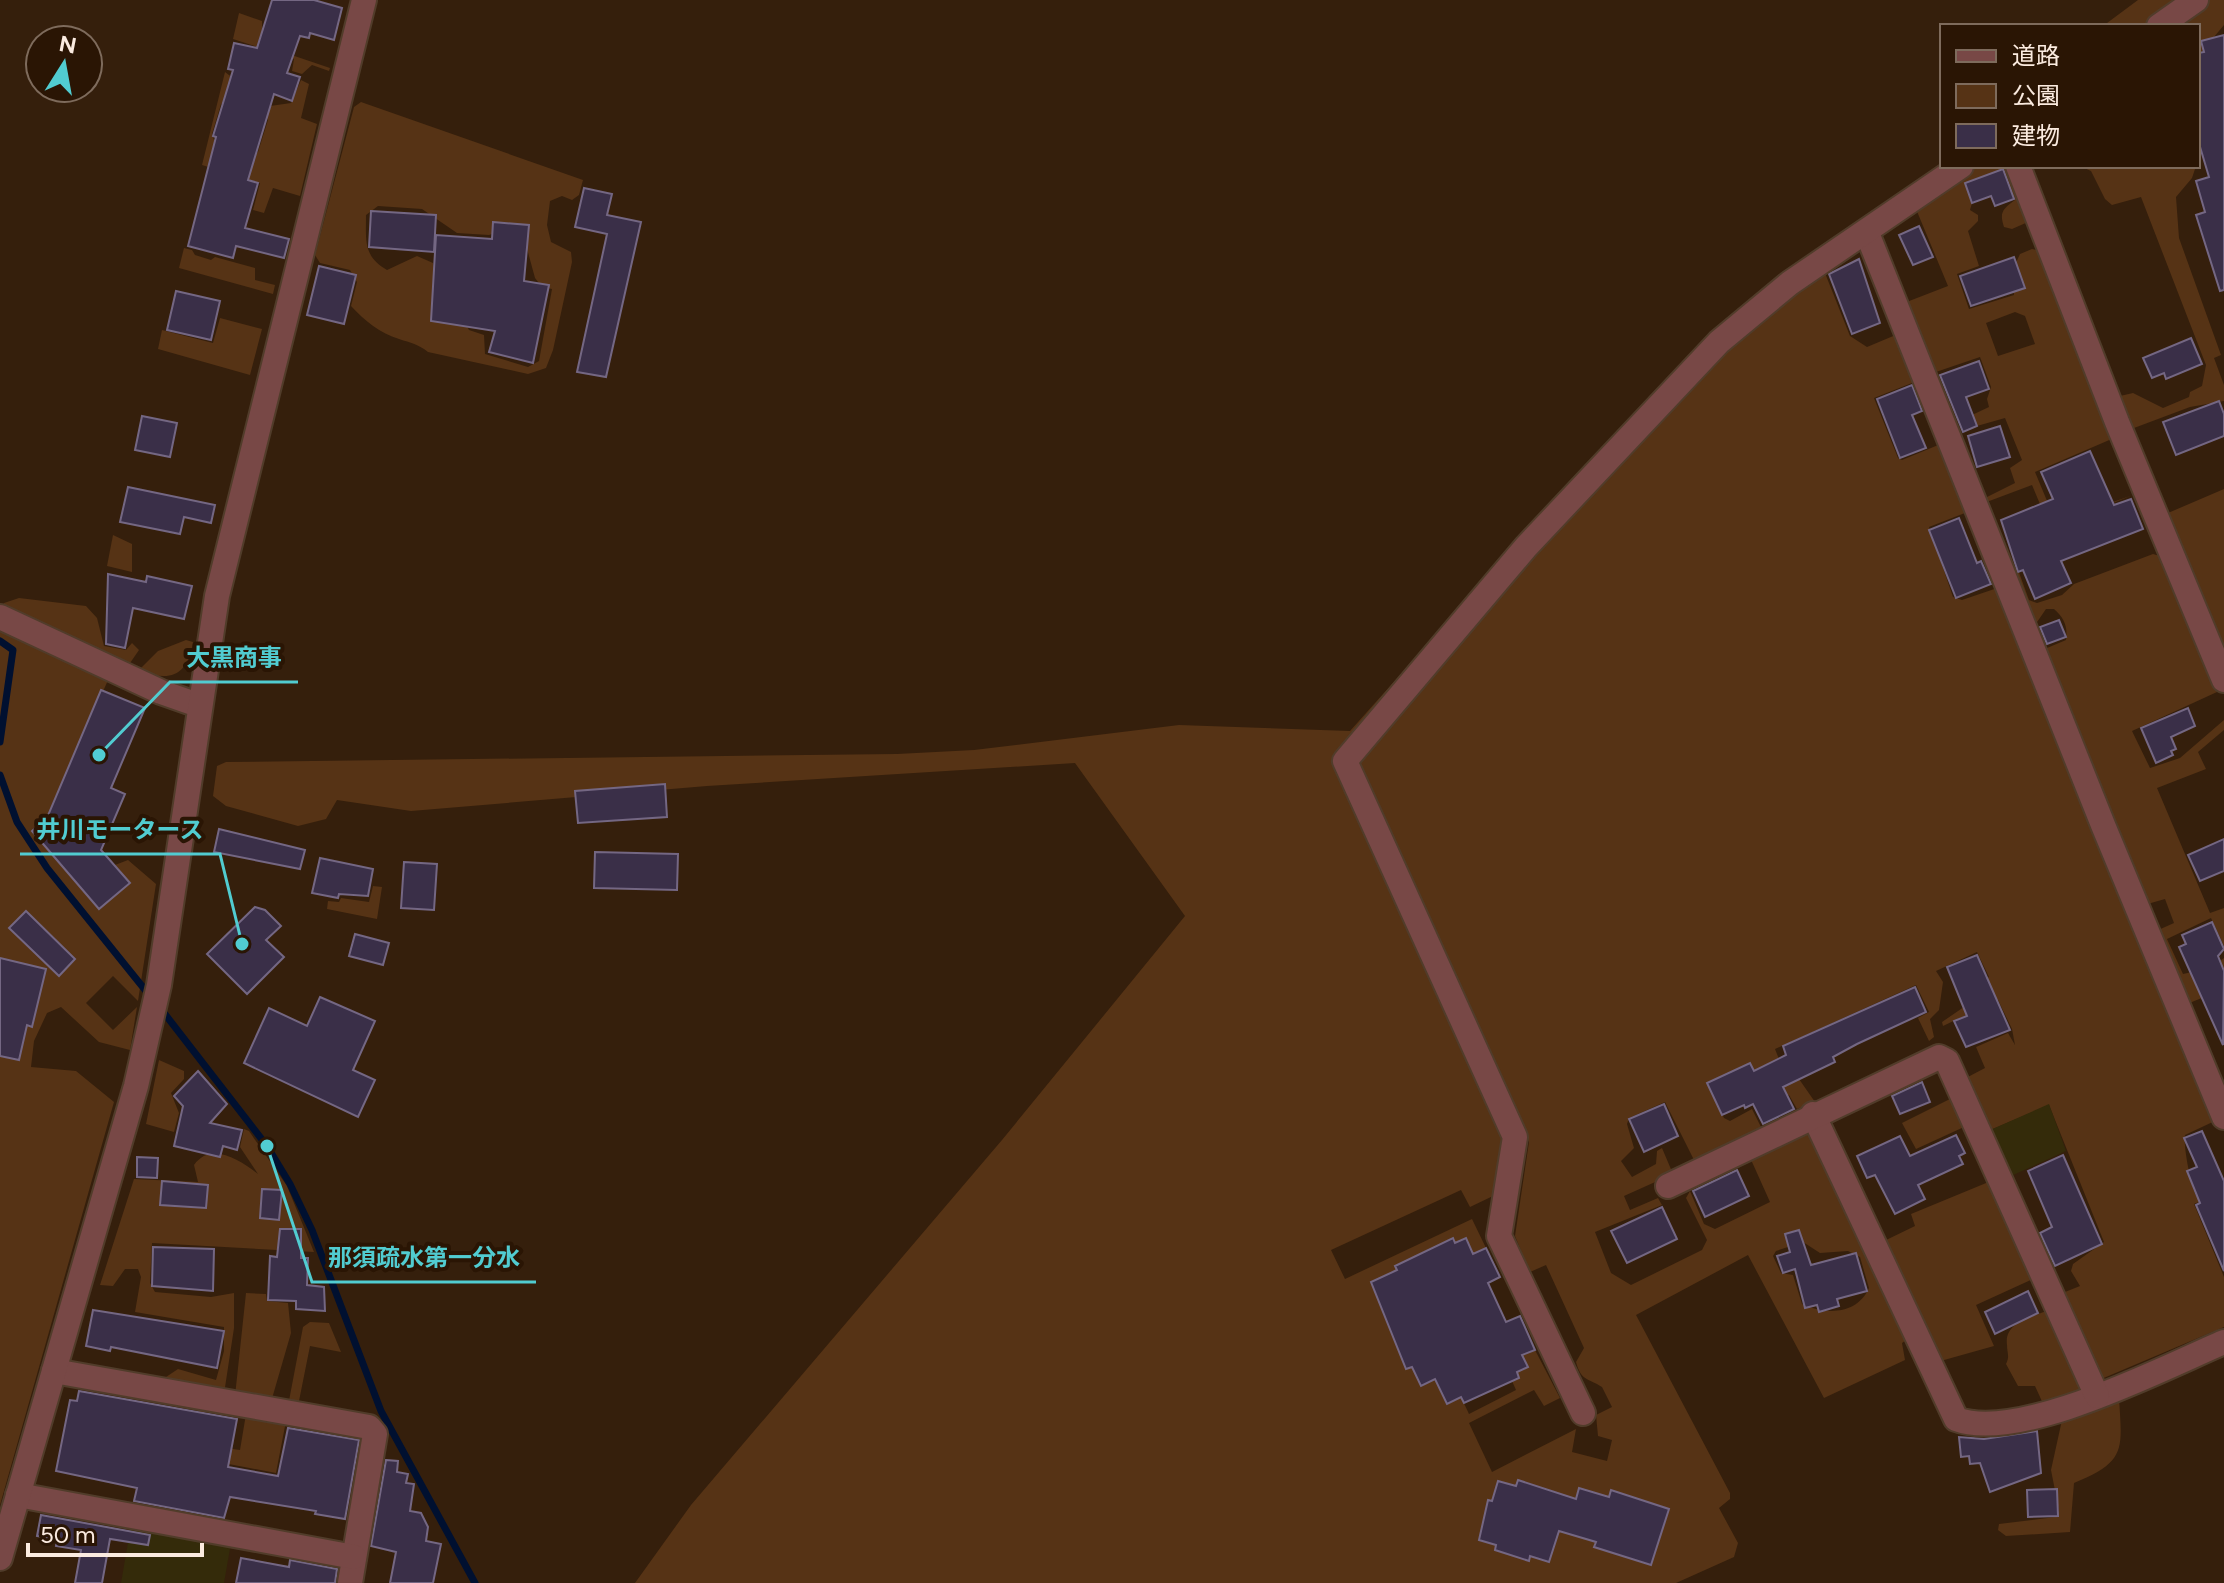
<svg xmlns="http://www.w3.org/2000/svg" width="2224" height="1583" font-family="Figtree,'Noto Sans JP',sans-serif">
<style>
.green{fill:#563315;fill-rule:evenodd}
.sand{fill:#342b0a}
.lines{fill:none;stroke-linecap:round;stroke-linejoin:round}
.stream{stroke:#001030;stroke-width:7}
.building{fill:#3a2f48;stroke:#746783;stroke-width:2}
.minor-casing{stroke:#513c2a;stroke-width:28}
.minor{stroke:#784846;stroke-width:24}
.leader{fill:none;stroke:#51ccd1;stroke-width:3}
.callout-dot{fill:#51ccd1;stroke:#2a1504;stroke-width:3}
.callout-label{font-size:24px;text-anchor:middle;font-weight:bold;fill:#51ccd1;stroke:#2a1504;stroke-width:8;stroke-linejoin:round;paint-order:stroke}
</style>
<rect width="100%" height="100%" fill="#351f0c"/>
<g class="green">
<polygon points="2138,0 2224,0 2224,25 2198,56 2198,26 2103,26"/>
<polygon points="239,13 262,21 262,45 330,68 329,71 312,65 302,74 292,71 294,59 233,39"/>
<path d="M225,72L270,106L291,103L301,80L309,84L301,118L317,124L300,196L273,188L264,213L253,210L260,183L202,165ZM226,102L265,113L268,120L258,152L252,157L214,140L212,134L221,104Z"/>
<path d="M361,102L583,180L579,195L572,200L562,196L550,201L547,225L551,242L571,252L572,262L553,350L546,368L528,374L428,352C418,344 411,343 399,339C380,333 365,321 351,306L357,282L350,270L320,263L315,255L354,107ZM378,206L422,209L457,233L489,235L509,228L523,234L535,278L542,287L552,289L539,361L528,367L485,354L484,335L469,330L462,318L437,293L433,263L417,256L387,270C363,256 366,241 366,215Z"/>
<path d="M1972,166H2007L2028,222L2012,229L2004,227C1999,212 2003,209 2015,200L2003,171L1965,183L1972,203L1970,210L1978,215V221L1968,231L1979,266L1957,274L1969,309L2014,295L2012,271L2020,254L2032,249L2041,251L2114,438L2035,472L2050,508L2053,523L2133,495L2050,528L2032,485L1984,503L1983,499L2015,483L2010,468L2022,460L2005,418L1977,426L1972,415L1989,407L1987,399L1991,387L1980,357L1933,373L1904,303L1948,286L1916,209ZM2015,312L2025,316L2035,344L1998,356L1986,323Z"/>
<polygon points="2080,166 2196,166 2192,178 2176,197 2179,238 2221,355 2214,358 2224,385 2224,401 2190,407 2134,428 2120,396 2133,393 2163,408 2189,397 2190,392 2202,386 2206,365 2141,197 2112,205 2105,199 2091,171"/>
<polygon points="184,248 192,250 195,255 211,260 215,257 255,268 255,280 275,285 273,294 179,268"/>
<path d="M1823,268L1850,336L1867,347L1898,334L1917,381L1874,398L1898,458L1902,460L1943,443L1970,511L1929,527L1953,597L1962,600L2009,584V570L2017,567L2029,600L2037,603L2062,595L2074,584L2153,554L2160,556L2217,692L2132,731L2150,768L2180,758L2224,720V730L2198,752L2206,769L2157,788L2210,913L2224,908V946L2211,918L2167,939L2183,974L2210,968L2224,958V989L2187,1004L2156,931L2174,923L2165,899L2144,905L2219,1119L2185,1135C2183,1145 2191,1187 2196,1195L2224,1191L2194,1204L2224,1277V1327L2099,1380L2060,1294L2080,1286L2071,1271L2073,1264L2104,1242L2049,1105L1988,1131L1964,1079L1985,1068L1976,1047L2008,1033L2015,1045L2012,1029L1998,1000L1943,1026L1942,1022L1977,998L1958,991L1989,977L1977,952L1936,971L1943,982L1939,1010L1930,1019L1934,1037L1929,1041L1918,1018L1929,1012L1916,985L1775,1049L1786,1077L1799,1079L1815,1102L1797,1109L1789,1095L1761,1106L1707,1084L1724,1118L1730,1121L1752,1109L1762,1129L1695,1162L1665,1102L1629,1118L1627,1124L1634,1148L1621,1161L1632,1177L1656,1164L1657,1151L1662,1148L1673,1174L1624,1196L1630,1210L1658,1198L1662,1205L1595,1232L1611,1273L1631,1285L1702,1250L1707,1240L1686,1198L1690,1191L1704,1224L1715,1229L1770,1202L1748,1153L1806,1130L1817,1138L1906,1340L1902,1343L1905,1360L1824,1398L1748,1255L1636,1315L1730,1493V1499L1719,1508L1738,1543L1734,1557L1676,1583H635L691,1505L1002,1140L1185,916L1075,763L707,786L411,811L337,800L326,819L298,826L226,806L213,796L217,766L226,762L897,754L974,750L1179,725L1350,731L1540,518L1713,334ZM2046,609H2054C2064,618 2068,626 2066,640L2047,648L2041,647L2033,628ZM1368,791L1529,1142L1515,1236L1530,1272L1546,1265L1584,1348L1576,1362C1581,1381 1588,1378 1602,1387L1612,1407L1596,1415L1598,1436L1612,1440L1607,1461L1572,1452L1576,1429L1492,1472L1469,1423L1534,1390L1544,1406L1560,1398L1535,1350L1522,1355L1527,1367L1517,1372L1519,1378L1512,1381L1516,1390L1469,1414L1461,1397L1447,1404L1435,1379L1421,1386L1412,1367L1406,1369L1371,1282L1465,1238L1473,1256L1486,1248L1472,1219L1345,1279L1331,1250L1461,1190L1470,1207L1493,1196L1505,1138ZM1803,1242L1820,1253L1848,1251L1860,1257L1869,1288C1857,1315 1825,1315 1802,1304L1793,1275L1781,1273L1773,1256L1776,1251Z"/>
<polygon points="220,318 262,329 250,375 158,349 162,330 213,343"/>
<polygon points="2224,489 2224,652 2168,513"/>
<polygon points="113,535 132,544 132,572 107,566"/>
<path d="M19,598L86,606L97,618L104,646L126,650L132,643L139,650L128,666L109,678L51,807L43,844L99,909L130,883L115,865L128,860L156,884L138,1001L113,976L86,1003L113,1030L137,1007L130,1050L99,1042L61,1007L47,1013L34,1041L31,1067L76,1071L114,1102L0,1505V1056L19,1060L27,1025L32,1026L37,1008L0,958V613L4,603ZM26,911L75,959L59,976L10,928Z"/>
<path d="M186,640L193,642C188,676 169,683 139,670L158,651Z"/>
<polygon points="373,886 382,887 377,919 327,909 328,901 339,902 341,898 369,902"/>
<polygon points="159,1060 184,1071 184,1079 171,1093 179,1113 174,1132 146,1124"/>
<polygon points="1950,1099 1964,1127 1916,1149 1902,1123"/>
<path d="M244,1129L249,1131L287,1186L314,1252L152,1243L150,1283L155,1292L211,1297L234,1293V1328L224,1394L165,1385L166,1377L178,1369L216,1380L224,1351V1327L135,1312L141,1277L138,1269H125L113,1286L100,1285L134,1179L198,1182L194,1165C211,1141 240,1160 258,1174L240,1147Z"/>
<polygon points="1991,1181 2035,1278 1976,1305 1994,1346 1937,1362 1882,1242 1915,1226 1911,1214"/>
<polygon points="246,1293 266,1294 267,1301 288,1303 291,1333 271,1402 235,1396"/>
<path d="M2048,1310L2085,1393L2045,1408L2035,1386H2018L2006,1364C2010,1356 2007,1353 2007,1345C2004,1322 2031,1318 2048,1310Z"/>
<polygon points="310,1322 329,1323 341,1352 310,1346 298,1406 288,1406 303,1327"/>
<path d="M2119,1397C2122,1450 2127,1461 2074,1483L2070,1532L2006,1536L1998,1530L1999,1524L2055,1517L2059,1511L2051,1470L2062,1420Z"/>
<polygon points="200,1407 205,1408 199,1439 204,1445 240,1450 246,1414 286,1421 276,1473 192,1457"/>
</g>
<g class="sand">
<polygon points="2049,1104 2066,1151 2009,1177 1988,1131"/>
<polygon points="131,1525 231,1543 224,1583 121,1583"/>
</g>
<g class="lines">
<g class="stream">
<polyline points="0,641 13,650 0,742"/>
<polyline points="0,775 17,822 47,868 150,996"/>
<polyline points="161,1009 267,1146 290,1184 312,1230 381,1411 475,1583"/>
</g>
</g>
<g class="building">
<polygon points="272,0 314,0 342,8 334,40 310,33 309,38 300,36 287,73 300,77 292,101 274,94 248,180 258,183 245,228 289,239 284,258 236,246 233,258 188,246 216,137 213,136 233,70 228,69 234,43 257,48"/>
<polygon points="2224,35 2224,290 2220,291 2196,215 2205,212 2196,181 2209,177 2198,140 2198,53 2204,52 2201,41"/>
<polygon points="2003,169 2014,199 1995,206 1991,196 1972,203 1965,183"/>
<polygon points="584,188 612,194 607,215 641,222 606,377 577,372 607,234 575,227"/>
<polygon points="371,211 436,215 434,252 369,247"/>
<polygon points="493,222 529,225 524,281 549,285 533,363 489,352 495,331 431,321 436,235 492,239"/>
<polygon points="1919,226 1933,257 1913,265 1899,235"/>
<polygon points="2014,257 2025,288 1971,306 1960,276"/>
<polygon points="1859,259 1880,323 1852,334 1829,274"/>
<polygon points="319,266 356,275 344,324 307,315"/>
<polygon points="176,291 220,301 211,340 167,330"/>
<polygon points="2191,338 2202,364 2166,379 2164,373 2152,378 2143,358"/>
<polygon points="1979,361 1989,389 1966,397 1977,426 1963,432 1940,375"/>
<polygon points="1912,385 1922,411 1912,415 1926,448 1900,458 1877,399"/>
<polygon points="2219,401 2224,414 2224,436 2176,455 2163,422"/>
<polygon points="142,416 177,423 170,457 135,450"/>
<polygon points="2000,426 2010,457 1977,467 1968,436"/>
<polygon points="2090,451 2114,505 2131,499 2143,529 2061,561 2071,583 2035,599 2023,570 2018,572 2001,520 2053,499 2041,472"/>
<polygon points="128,487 215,505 211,523 184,517 180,534 120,522"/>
<polygon points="1959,518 1977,563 1981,561 1991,584 1956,598 1929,530"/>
<polygon points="108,574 146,582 147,576 192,586 184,619 133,608 125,648 106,644"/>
<polygon points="2059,620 2066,637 2047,644 2040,627"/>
<polygon points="101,690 145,708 111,788 125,794 101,850 130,883 99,909 32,831 47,818"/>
<polygon points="2188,708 2195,726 2171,737 2176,749 2171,751 2173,755 2156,763 2141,728"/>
<polygon points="665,784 667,817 578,823 575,791"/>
<polygon points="219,829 305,850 300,869 214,852"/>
<polygon points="2224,839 2224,871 2200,881 2188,855"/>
<polygon points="595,852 678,854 677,890 594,888"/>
<polygon points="320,858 373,869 368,896 339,894 338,898 312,893"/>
<polygon points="404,862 437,864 434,910 401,908"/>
<polygon points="255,907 265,910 281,926 266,940 284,957 247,994 207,954"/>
<polygon points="26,911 75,959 59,976 9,928"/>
<polygon points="2212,922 2224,949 2218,956 2224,971 2223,1045 2179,947 2186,944 2182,935"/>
<polygon points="355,934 389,943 383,965 349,956"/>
<polygon points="1977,955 2010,1030 1966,1047 1954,1021 1967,1016 1947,967"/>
<polygon points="0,958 46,969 32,1027 27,1025 19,1060 0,1056"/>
<polygon points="1915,987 1926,1012 1857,1044 1833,1057 1835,1062 1783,1087 1794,1109 1763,1124 1753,1104 1745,1108 1744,1105 1722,1115 1707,1083 1750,1063 1754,1071 1786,1055 1783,1046"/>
<polygon points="320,997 375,1021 353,1070 375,1080 358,1117 244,1063 269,1008 307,1026"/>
<polygon points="198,1071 227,1104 210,1123 242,1130 237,1150 223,1146 220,1157 174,1146 183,1106 174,1096"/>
<polygon points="1922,1082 1930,1102 1900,1114 1892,1096"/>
<polygon points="1664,1104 1678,1136 1644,1152 1629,1119"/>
<polygon points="2202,1131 2224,1181 2224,1271 2196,1205 2200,1203 2187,1171 2197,1167 2184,1138"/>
<polygon points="1956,1135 1965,1153 1959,1156 1963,1164 1918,1185 1925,1199 1895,1214 1875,1175 1867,1178 1857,1156 1900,1136 1910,1156"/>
<polygon points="2063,1155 2102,1244 2055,1266 2040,1233 2052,1227 2028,1171"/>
<polygon points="137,1157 158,1158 157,1178 137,1177"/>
<polygon points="1737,1170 1749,1196 1705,1217 1693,1191"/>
<polygon points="162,1181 208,1185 206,1208 160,1205"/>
<polygon points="262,1189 282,1190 279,1220 260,1218"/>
<polygon points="1662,1207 1677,1239 1627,1263 1611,1231"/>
<polygon points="280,1229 301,1229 301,1258 308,1258 307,1285 324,1287 325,1311 296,1309 296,1301 268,1300 270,1256 277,1257"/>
<polygon points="1799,1230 1811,1265 1856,1253 1867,1291 1837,1299 1839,1306 1819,1312 1817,1305 1805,1308 1795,1269 1783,1273 1777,1256 1790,1252 1785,1234"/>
<polygon points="1453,1238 1455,1243 1466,1238 1473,1254 1486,1248 1500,1277 1488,1283 1506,1322 1520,1316 1535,1350 1522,1355 1528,1367 1517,1372 1519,1378 1464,1403 1461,1397 1447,1404 1435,1379 1421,1386 1412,1367 1406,1369 1371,1282 1397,1270 1395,1266"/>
<polygon points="153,1247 214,1249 213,1291 152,1286"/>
<polygon points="2028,1291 2038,1313 1995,1334 1985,1312"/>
<polygon points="93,1310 224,1331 217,1368 111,1347 110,1351 86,1346"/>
<polygon points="79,1391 237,1419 228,1467 278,1476 288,1428 359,1440 345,1519 315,1514 316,1511 230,1497 224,1518 134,1501 137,1488 56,1471 70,1400 77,1401"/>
<polygon points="2037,1431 2041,1473 1990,1492 1980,1463 1970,1464 1969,1456 1961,1457 1959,1437 1984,1439"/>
<polygon points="386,1460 398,1461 397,1472 408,1474 406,1483 414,1484 410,1511 421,1513 428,1527 426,1541 441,1544 433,1583 390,1583 396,1552 371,1546"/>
<polygon points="1518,1480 1576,1499 1579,1488 1609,1497 1611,1490 1669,1509 1651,1565 1594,1547 1596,1542 1559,1531 1549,1562 1530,1556 1529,1561 1495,1550 1496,1545 1479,1540 1488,1500 1492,1501 1498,1481 1516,1486"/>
<polygon points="2057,1489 2058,1516 2028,1517 2027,1490"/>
<polygon points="41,1515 150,1535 148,1545 110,1539 102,1583 75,1583 81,1550 56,1546 57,1540 37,1536"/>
<polygon points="241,1558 289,1567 290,1560 337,1569 335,1583 236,1583"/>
</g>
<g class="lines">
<defs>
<g id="minor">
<polyline points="2159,26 2196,0"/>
<polyline points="2018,166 2117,422 2224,680"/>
<polyline points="1867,233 2103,825 2224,1117"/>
<polyline points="0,617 161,692 198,705"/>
<path d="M1813,1114L1956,1419C2019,1443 2163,1368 2224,1342"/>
<polyline points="1668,1186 1939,1057 1947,1061 2097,1396"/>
<polyline points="54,1371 369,1427 375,1434 350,1583"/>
<polyline points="1583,1413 1499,1236 1515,1137 1345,761 1526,547 1719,342 1790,283 1961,166"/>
<polyline points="18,1495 354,1557"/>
<polyline points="0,1558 136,1086 159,985 217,596 364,0"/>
</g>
</defs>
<use href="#minor" class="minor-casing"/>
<use href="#minor" class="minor"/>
</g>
<path class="leader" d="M99 755L170 682H298M242 944L220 854H20M267 1146L312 1282H536"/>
<g class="callout-dot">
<circle cx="99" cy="755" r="8"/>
<circle cx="242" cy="944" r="8"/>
<circle cx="267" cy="1146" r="8"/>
</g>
<g class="callout-label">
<text x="234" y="666">大黒商事</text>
<text x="120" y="838">井川モータース</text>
<text x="424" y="1266">那須疏水第一分水</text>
</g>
<rect x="1940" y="24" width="260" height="144" fill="#2a1504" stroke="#7e6b5c" stroke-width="2"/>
<rect x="1956" y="50" width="40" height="12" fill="#784846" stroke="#7e6b5c" stroke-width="2"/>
<text x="2012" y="64" font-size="24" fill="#fbebe0">道路</text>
<rect x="1956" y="84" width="40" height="24" fill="#563315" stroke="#7e6b5c" stroke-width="2"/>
<text x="2012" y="104" font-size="24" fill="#fbebe0">公園</text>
<rect x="1956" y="124" width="40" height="24" fill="#3a2f48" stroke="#7e6b5c" stroke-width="2"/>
<text x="2012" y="144" font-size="24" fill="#fbebe0">建物</text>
<g transform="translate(64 64) rotate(11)"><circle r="38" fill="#2a1504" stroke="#7e6b5c" stroke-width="2"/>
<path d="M0-6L14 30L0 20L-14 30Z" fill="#51ccd1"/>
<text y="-12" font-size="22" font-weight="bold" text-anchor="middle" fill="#fbebe0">N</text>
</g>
<path d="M28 1543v12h174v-12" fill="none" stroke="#fbebe0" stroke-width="4"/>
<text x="40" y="1543" font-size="24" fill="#fbebe0" stroke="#2a1504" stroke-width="6" paint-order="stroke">50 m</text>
</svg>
